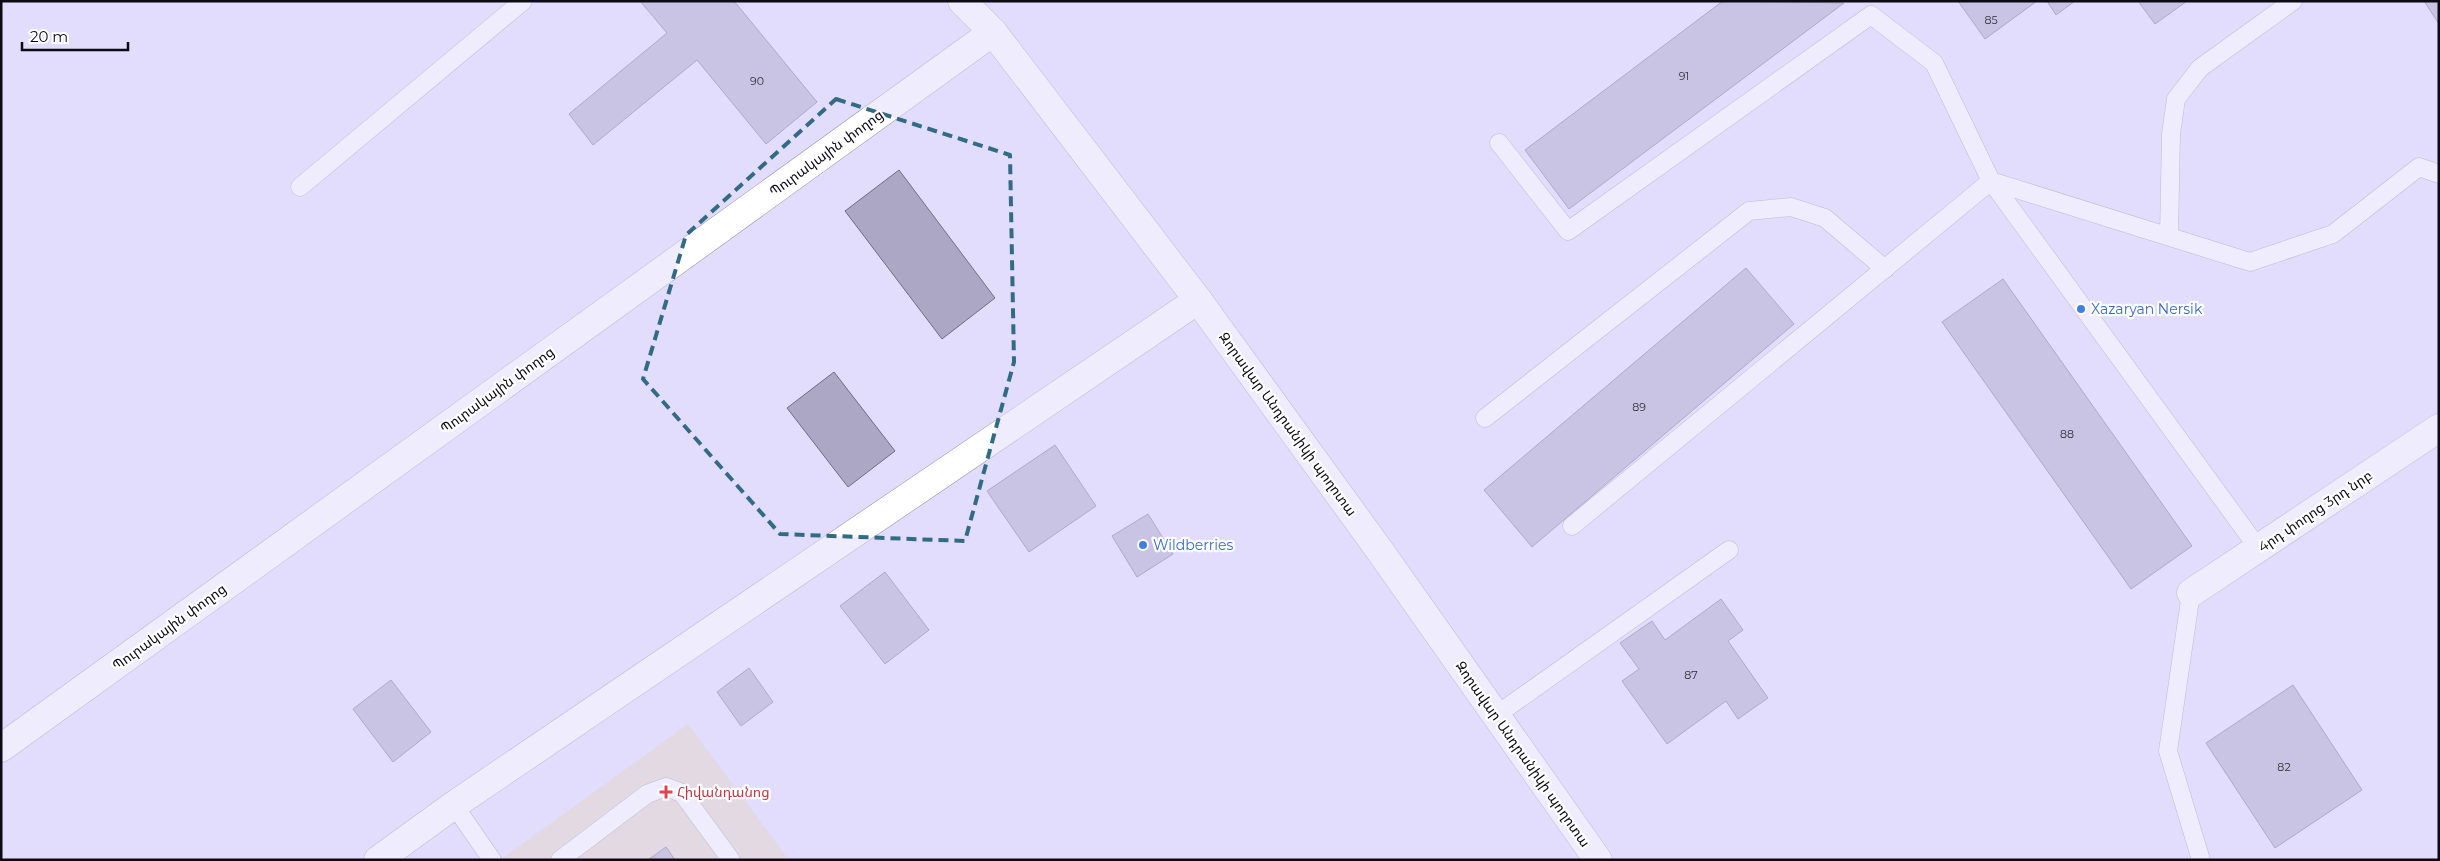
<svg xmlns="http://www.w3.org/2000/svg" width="2440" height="861" font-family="Montserrat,'Noto Sans Armenian',sans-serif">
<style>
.medical{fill:#e4d5c3}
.building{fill:#aca7c5;stroke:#706b86}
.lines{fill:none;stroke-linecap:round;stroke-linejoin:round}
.service-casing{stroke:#948fac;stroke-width:19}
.minor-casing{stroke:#948fac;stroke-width:29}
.tertiary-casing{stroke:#948fac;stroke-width:29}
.secondary-casing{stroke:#948fac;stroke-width:29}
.service{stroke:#fff;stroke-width:18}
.minor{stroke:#fff;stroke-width:28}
.tertiary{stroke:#fff;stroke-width:28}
.secondary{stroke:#fff;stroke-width:28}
.marked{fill:none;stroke:#316b84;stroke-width:4;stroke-dasharray:10 6;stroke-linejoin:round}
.shop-dot{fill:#3f7fe0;stroke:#fff;stroke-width:2}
.health-dot{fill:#e0444e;stroke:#fff;stroke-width:2}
.labels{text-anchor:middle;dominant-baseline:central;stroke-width:4.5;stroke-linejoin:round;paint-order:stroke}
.number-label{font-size:11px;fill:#343140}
.street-label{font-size:14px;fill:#0c0a14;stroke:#fff}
.shop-label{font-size:14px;fill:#366cbe;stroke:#fff;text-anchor:start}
.health-label{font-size:14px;fill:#be3a42;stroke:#fff;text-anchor:start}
</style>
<rect width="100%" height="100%" fill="#e2ddfc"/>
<polygon class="medical" points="688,724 789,860 500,860"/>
<g class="building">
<polygon points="640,1 734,1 817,102 766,144 697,60 593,145 569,114 667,33"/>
<polygon points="1723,1 1844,3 1569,209 1525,150"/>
<polygon points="1958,1 2037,1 1985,39"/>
<polygon points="2047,1 2075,1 2056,15"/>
<polygon points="2138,1 2187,1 2155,24"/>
<polygon points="2424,1 2439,1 2439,24"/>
<polygon points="899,170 995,298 942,339 845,211"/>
<polygon points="1746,268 1794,324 1532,547 1484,490"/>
<polygon points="2003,279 2192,546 2131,589 1942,322"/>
<polygon points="834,372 895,451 848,487 787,408"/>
<polygon points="1055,445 1096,506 1029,552 987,491"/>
<polygon points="1148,514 1173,554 1137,577 1112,536"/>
<polygon points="885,572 929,630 885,664 840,606"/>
<polygon points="1721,599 1743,630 1728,641 1768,698 1738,719 1726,701 1667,744 1622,681 1639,669 1620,643 1652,621 1665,640"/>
<polygon points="749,668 773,702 741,726 717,692"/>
<polygon points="391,680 431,732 393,762 353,709"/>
<polygon points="2293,685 2362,790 2275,848 2206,743"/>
<polygon points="666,847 675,860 648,860"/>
</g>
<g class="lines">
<defs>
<g id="service">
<polyline points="1499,143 1568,231 1871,15 1934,63 1991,181 2250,262 2333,234 2419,167 2439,174"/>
<polyline points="300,187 523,1"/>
<polyline points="2169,235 2171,134 2176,99 2200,68 2293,1"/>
<polyline points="1485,418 1749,211 1791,207 1825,218 1885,269"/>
<polyline points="1572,526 1991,181 2258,548"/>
<polyline points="2191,593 2168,751 2201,860"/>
<polyline points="1495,716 1729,550"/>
<polyline points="454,805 492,860"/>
<polyline points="560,860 647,794 666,787 682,793 731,860"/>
</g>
<g id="minor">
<polyline points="2191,593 2439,428"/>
<polyline points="378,860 454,805 1198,300"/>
</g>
<polyline id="tertiary" points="1,748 993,32"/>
<polyline id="secondary" points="962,1 993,32 1198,300 1380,551 1598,860"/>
</defs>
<use href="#service" class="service-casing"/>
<use href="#minor" class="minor-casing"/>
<use href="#tertiary" class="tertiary-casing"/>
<use href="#secondary" class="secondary-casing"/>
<use href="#service" class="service"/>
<use href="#minor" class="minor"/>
<use href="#tertiary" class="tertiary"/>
<use href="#secondary" class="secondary"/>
</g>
<path d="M0 0H2440V861H0ZM836,99L1010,155L1014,362L965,541L780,534L643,379L686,235Z" fill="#e2ddfc" fill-opacity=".55" fill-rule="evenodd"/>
<path class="marked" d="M836,99L1010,155L1014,362L965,541L780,534L643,379L686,235Z"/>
<g class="shop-dot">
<circle cx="2081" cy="309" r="5"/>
<circle cx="1143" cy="545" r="5"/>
</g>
<path class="health-dot" d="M663.5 784.5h5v5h5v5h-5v5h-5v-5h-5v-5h5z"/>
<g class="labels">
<g class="number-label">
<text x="1991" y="20">85</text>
<text x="1684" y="76">91</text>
<text x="757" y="81">90</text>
<text x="1639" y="407">89</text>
<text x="2067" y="434">88</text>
<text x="1691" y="675">87</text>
<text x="2284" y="767">82</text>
</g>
<g class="street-label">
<text transform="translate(826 153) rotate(-36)">Պուրակային փողոց</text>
<text transform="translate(497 390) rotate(-36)">Պուրակային փողոց</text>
<text transform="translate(1288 424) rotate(54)">Զորավար Անդրանիկի պողոտա</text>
<text transform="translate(2315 511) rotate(-34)">4րդ փողոց 3րդ նրբ</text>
<text transform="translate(169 627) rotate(-36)">Պուրակային փողոց</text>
<text transform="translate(1523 754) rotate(55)">Զորավար Անդրանիկի պողոտա</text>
</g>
<g class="shop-label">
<text x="2091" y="309">Xazaryan Nersik</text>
<text x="1153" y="545">Wildberries</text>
</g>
<g class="health-label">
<text x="677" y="792">Հիվանդանոց</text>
</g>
</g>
<rect width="2440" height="861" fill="none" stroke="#0c0a14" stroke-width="5"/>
<path d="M22 42v8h106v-8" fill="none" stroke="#0c0a14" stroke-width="2.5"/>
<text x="30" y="42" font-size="15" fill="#0c0a14" stroke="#ffffff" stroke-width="4" paint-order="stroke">20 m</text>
</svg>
